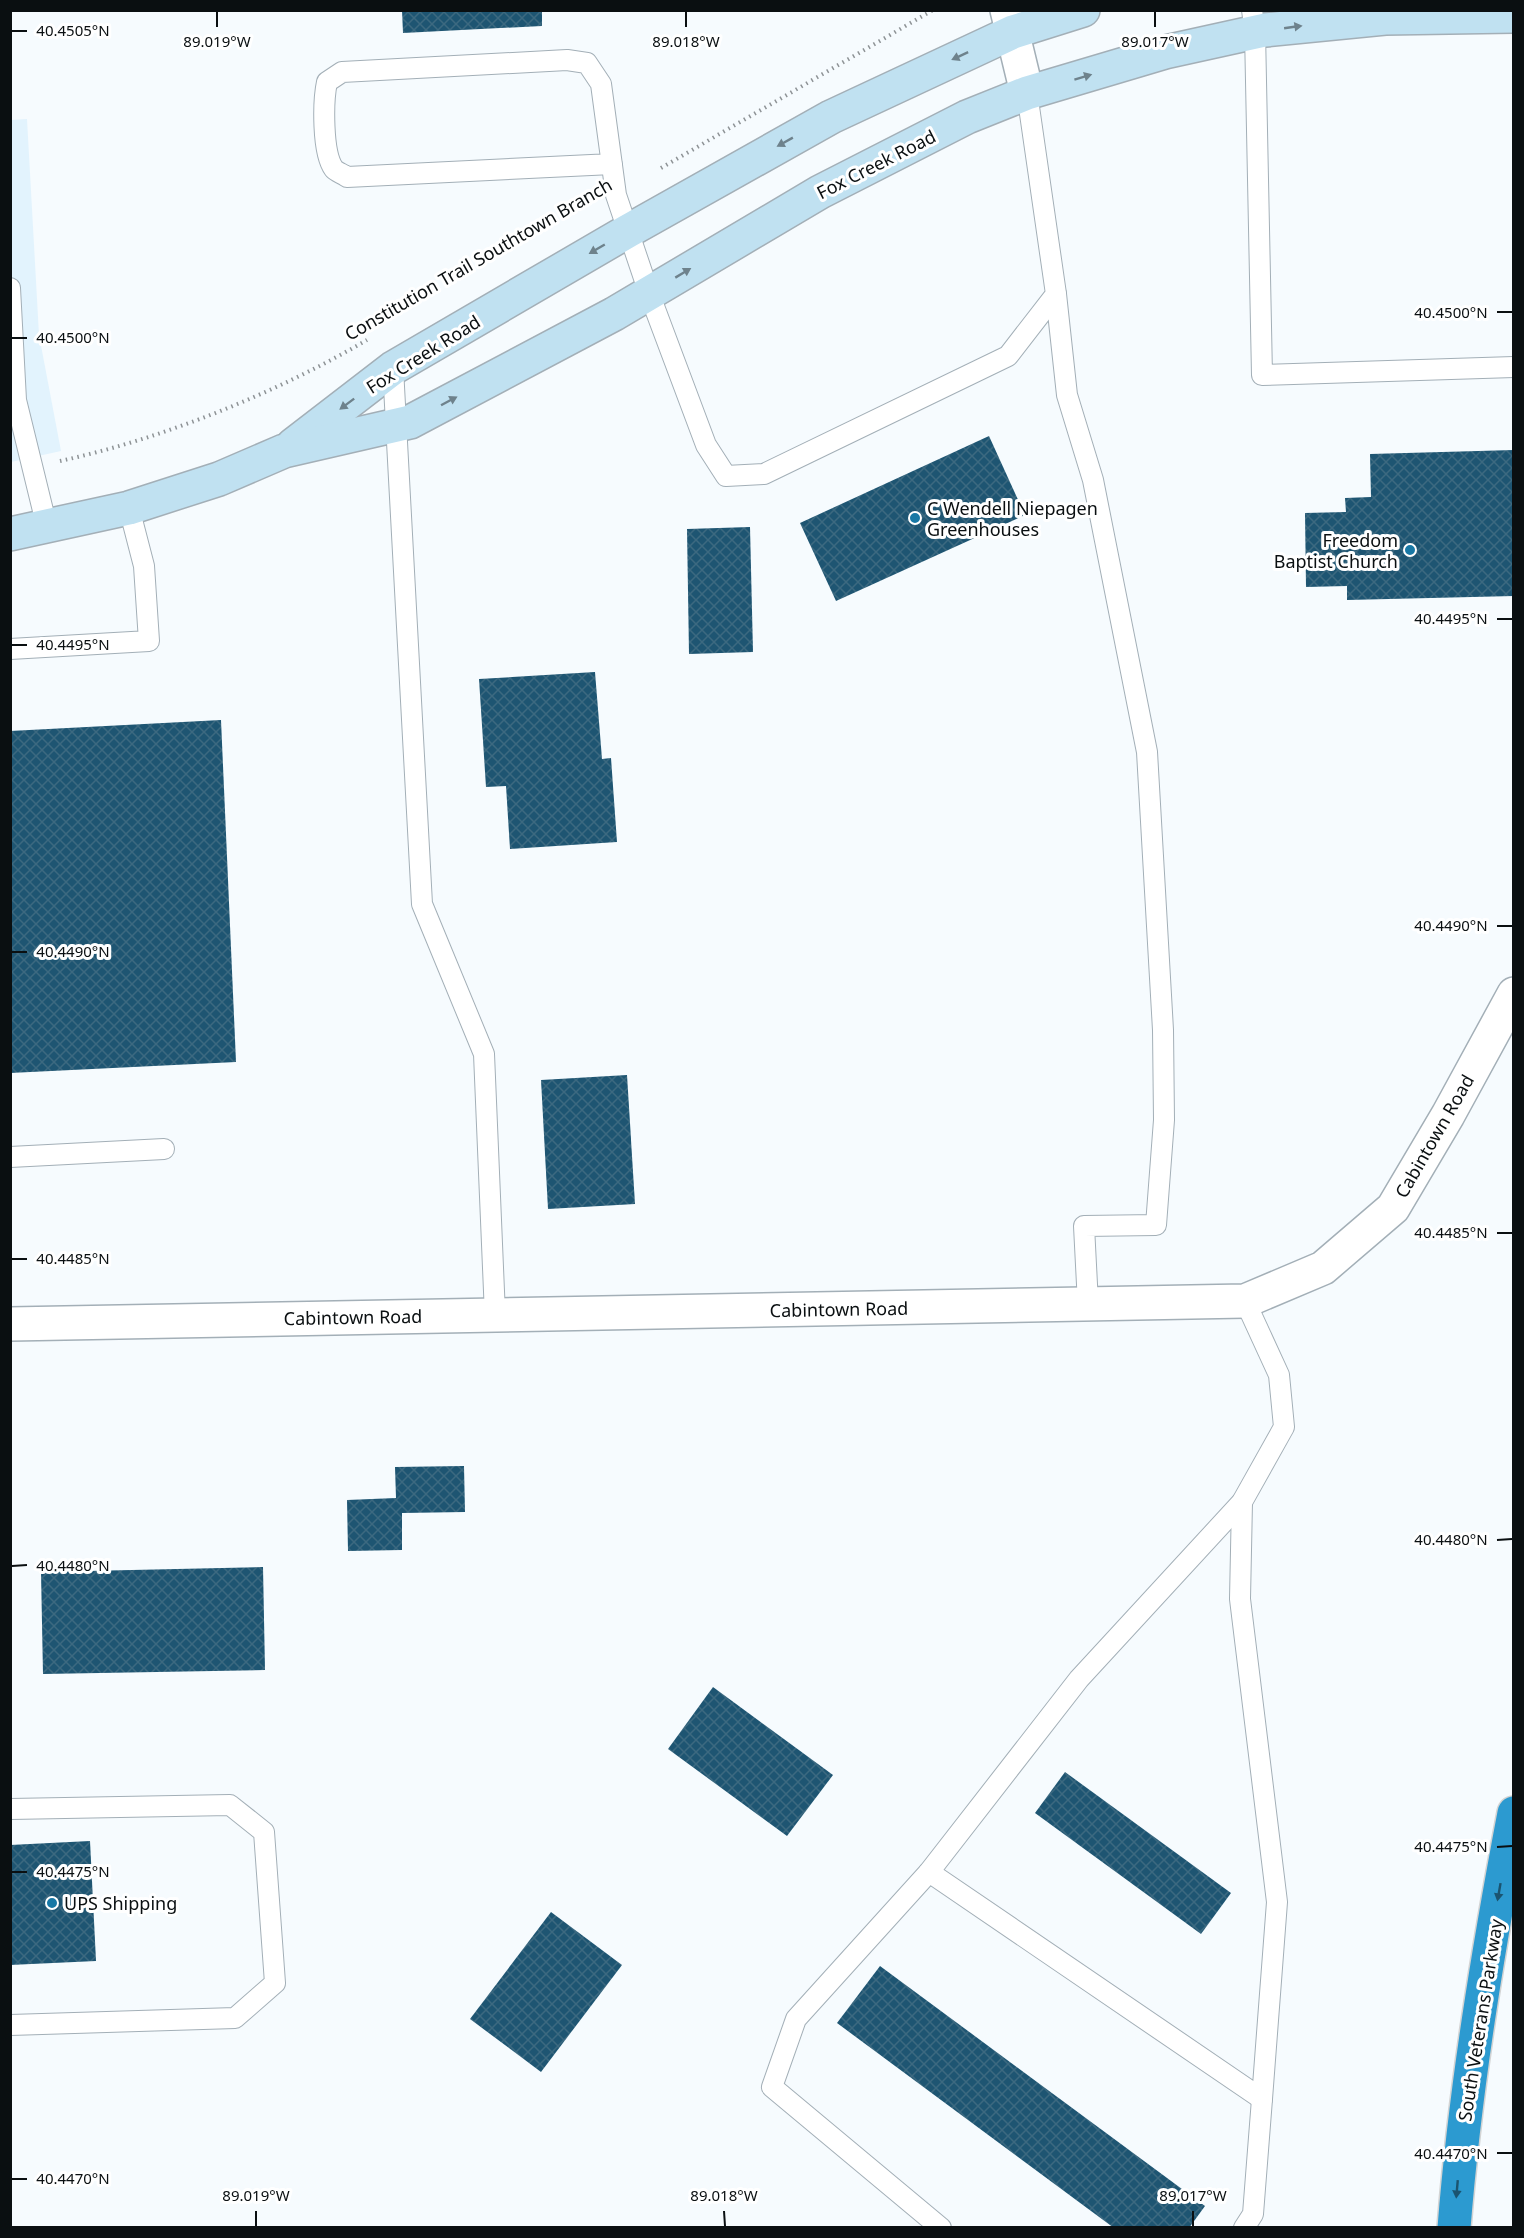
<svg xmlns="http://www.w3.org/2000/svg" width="1524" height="2238" font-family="'Noto Sans',sans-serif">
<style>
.built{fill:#e2f3fd}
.building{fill:url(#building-cross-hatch)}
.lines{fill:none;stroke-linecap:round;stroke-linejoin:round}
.service-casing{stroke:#a3afb7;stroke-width:22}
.minor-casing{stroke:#a3afb7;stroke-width:36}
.secondary-casing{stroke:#a3afb7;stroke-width:36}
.motorway-casing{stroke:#d3d4d4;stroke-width:36}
.path{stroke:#8e9396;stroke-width:4;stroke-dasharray:1.5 4.5;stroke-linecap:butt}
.service{stroke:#fff;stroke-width:20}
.minor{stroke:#fff;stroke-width:33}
.secondary{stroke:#c0e1f1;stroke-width:33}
.motorway{stroke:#2c9ad0;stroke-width:33}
.oneway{fill:#6e828c}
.oneway2{fill:#1b5470}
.ticks{fill:none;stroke:#0a0f11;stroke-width:2}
.poi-dot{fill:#1878a5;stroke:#fff;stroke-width:2}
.labels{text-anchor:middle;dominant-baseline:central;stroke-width:6;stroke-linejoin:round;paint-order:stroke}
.street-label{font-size:18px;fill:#0a0f11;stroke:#fff}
.poi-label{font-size:18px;fill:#0a0f11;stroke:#fff;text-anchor:start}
.ticks-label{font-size:15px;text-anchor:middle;fill:#0a0f11;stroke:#fff;stroke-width:6;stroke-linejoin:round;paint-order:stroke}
</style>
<defs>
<pattern id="building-cross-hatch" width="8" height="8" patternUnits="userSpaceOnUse" patternTransform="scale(1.5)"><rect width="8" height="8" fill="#1e5572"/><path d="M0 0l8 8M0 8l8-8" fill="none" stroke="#3c6980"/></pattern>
</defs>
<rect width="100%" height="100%" fill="#f6fbfe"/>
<polygon class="built" points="27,119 39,335 61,451 11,462 10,120"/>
<g class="building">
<polygon points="402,10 542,10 542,26 403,33"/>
<polygon points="989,436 1025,515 836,601 800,523"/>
<polygon points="1514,450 1514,596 1347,600 1347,586 1306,587 1305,513 1346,512 1345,498 1371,497 1370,454"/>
<polygon points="750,527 753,652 689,654 687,529"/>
<polygon points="595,672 602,759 611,758 617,842 510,849 506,786 486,787 479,679"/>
<polygon points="221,720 236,1062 10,1073 10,731"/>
<polygon points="627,1075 635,1204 548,1209 541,1080"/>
<polygon points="464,1466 465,1512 402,1513 402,1550 348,1551 347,1500 396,1498 395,1467"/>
<polygon points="263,1567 265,1670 43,1674 41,1572"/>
<polygon points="713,1687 833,1775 787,1836 668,1749"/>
<polygon points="1065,1772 1231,1893 1201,1934 1035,1813"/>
<polygon points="90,1841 96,1961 10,1965 10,1845"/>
<polygon points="551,1912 622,1965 541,2072 470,2019"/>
<polygon points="880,1966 1205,2206 1189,2228 1114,2228 837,2023"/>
</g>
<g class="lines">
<defs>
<g id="service">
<polyline points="1252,10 1255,32 1262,375 1514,367"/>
<path d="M612,164L347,177C343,174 337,172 334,169C322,153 323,101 327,82L342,72L567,60L587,63L601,84L616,195L649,293L706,445L726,476L764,474L1008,356L1056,294L1027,93"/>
<polyline points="10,288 16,400 47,527"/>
<polyline points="1056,294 1067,395 1093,480 1147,752 1163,1030 1164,1120 1156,1225 1084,1226 1088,1304"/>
<polyline points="393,368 422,904 484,1054 495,1315"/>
<polyline points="10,649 149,641 144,566 129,508"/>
<polyline points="10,1157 164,1149"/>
<polyline points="10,1809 230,1805 264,1832 275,1983 235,2018 10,2025"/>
<polyline points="929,1872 1262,2099 1277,1902 1240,1599 1242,1502"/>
<polyline points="941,2228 772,2087 796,2019 929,1872 1079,1679 1242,1502 1284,1427 1279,1375 1245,1301"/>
<polyline points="1244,2228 1253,2214 1262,2099"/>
</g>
<g id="minor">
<polyline points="1007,10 1027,93"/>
<polyline points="10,1324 1245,1301 1323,1268 1393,1208 1448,1115 1514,994"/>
</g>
<g id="secondary">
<polyline points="293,445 393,368 628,231 831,117 1013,32 1083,10"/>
<polyline points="10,534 129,508 219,479 284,451 410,422 614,314 820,192 967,117 1027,93 1165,52 1265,30 1385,18 1514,16"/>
</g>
<path id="motorway" d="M1454,2228C1465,2089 1488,1950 1514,1813"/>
</defs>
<use href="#service" class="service-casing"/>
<use href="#minor" class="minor-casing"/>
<use href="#secondary" class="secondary-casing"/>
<use href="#motorway" class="motorway-casing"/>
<g class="path">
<polyline points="661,168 933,10"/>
<path d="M60,461C162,439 276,393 367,340"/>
</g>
<use href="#service" class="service"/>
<use href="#minor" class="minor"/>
<use href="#secondary" class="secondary"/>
<use href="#motorway" class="motorway"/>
</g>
<defs><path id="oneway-solid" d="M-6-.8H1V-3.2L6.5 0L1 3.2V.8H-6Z" transform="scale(1.5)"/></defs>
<g class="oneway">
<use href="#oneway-solid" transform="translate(1293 27) rotate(-8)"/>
<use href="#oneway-solid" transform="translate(960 56) rotate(155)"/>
<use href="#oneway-solid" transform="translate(1083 77) rotate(-17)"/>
<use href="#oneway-solid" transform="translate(785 142) rotate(151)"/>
<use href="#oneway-solid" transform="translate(597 249) rotate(150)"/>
<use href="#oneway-solid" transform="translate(683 273) rotate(-31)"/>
<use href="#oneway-solid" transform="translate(449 401) rotate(-28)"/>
<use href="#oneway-solid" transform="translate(347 404) rotate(143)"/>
</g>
<g class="oneway2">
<use href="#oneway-solid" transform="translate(1499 1892) rotate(100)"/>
<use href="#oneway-solid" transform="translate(1457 2189) rotate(95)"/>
</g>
<path class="ticks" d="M217,12V27M686,12V27M1155,12V27M12,31H27M1497,312H1512M12,338H27M1497,619H1512M12,645H27M1497,926H1512M12,952H27M1497,1233H1512M12,1259H27M1497,1540L1512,1539M12,1566L27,1565M1497,1847L1512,1846M12,1872H27M1497,2153H1512M12,2179H27M256,2211V2226M724,2211L725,2226M1193,2211V2226"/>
<g class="poi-dot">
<circle cx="915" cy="518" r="6"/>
<circle cx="1410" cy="550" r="6"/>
<circle cx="52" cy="1903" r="6"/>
</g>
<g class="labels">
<g class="street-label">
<text transform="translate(876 164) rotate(-27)">Fox Creek Road</text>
<text transform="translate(478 259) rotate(-30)">Constitution Trail Southtown Branch</text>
<text transform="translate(423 354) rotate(-32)">Fox Creek Road</text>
<text transform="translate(1434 1136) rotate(-60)">Cabintown Road</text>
<text transform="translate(839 1309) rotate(-1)">Cabintown Road</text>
<text transform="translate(353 1317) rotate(-1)">Cabintown Road</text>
<text transform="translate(1480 2020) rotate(-81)">South Veterans Parkway</text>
</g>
<g class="poi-label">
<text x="927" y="508">C Wendell Niepagen<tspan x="927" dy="21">Greenhouses</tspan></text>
<text x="1398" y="540" text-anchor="end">Freedom<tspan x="1398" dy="21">Baptist Church</tspan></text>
<text x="64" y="1903">UPS Shipping</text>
</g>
</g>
<g class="ticks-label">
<text x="73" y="36">40.4505°N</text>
<text x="217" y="47">89.019°W</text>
<text x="686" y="47">89.018°W</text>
<text x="1155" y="47">89.017°W</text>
<text x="1451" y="318">40.4500°N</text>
<text x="73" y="343">40.4500°N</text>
<text x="1451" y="624">40.4495°N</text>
<text x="73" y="650">40.4495°N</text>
<text x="1451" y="931">40.4490°N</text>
<text x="73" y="957">40.4490°N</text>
<text x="1451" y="1238">40.4485°N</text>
<text x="73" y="1264">40.4485°N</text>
<text x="1451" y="1545">40.4480°N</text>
<text x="73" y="1571">40.4480°N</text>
<text x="1451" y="1852">40.4475°N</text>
<text x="73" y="1877">40.4475°N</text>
<text x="1451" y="2159">40.4470°N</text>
<text x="73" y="2184">40.4470°N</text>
<text x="256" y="2201">89.019°W</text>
<text x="724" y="2201">89.018°W</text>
<text x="1193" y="2201">89.017°W</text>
</g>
<rect width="1524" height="2238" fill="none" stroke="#0a0f11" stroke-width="24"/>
</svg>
